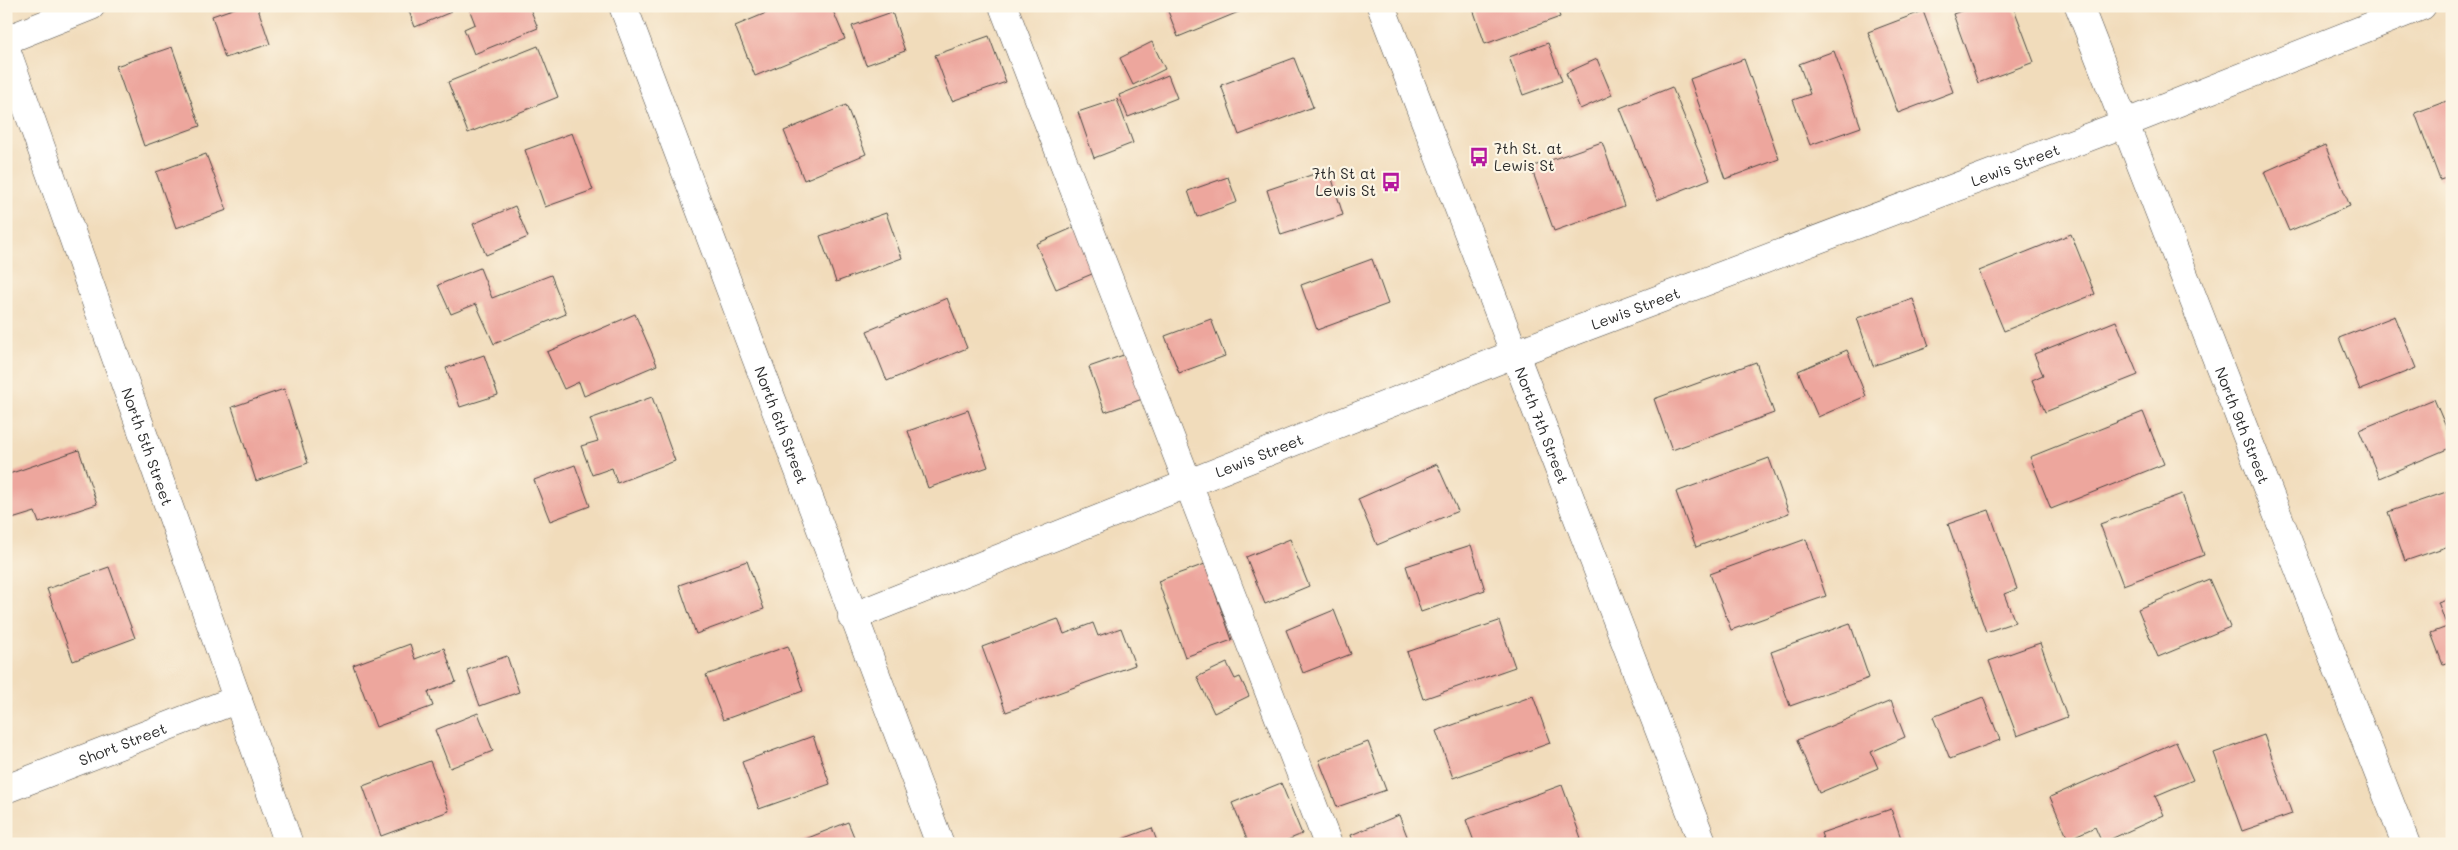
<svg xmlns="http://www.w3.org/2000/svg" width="2458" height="850" font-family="Mali,sans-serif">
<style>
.building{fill:#eda69d}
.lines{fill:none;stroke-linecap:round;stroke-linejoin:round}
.minor-casing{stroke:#494641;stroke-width:29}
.minor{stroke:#fff;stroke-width:28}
.labels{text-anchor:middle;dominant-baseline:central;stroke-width:4.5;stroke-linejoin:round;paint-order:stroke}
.poi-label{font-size:15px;fill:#2b2b2b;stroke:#fcf5e5;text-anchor:start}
.street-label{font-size:15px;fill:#2b2b2b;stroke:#fcf5e5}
</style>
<rect width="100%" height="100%" fill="#fcf5e5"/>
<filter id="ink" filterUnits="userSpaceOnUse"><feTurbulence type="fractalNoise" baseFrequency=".02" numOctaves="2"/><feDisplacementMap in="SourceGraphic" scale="10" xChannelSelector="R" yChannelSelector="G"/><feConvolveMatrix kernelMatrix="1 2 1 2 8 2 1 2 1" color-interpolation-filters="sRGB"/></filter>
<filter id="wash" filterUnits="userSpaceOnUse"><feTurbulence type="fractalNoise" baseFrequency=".0096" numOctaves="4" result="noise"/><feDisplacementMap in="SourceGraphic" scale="20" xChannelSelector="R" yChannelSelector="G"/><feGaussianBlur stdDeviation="1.12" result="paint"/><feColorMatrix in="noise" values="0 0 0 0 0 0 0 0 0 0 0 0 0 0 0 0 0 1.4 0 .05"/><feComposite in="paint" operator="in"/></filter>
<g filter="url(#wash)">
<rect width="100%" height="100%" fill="#f1dcbb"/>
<g id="blocks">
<g class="building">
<polygon points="241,6 257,6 270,44 225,58 212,16"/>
<polygon points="407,6 448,6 451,12 415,27"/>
<polygon points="468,6 529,6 538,28 474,54 464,29 475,24"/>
<polygon points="783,6 831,6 845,39 755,76 735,26"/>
<polygon points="1166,6 1253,6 1178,37"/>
<polygon points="1472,6 1556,6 1560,17 1485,44"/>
<polygon points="1974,6 2013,6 2034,62 1978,83 1953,14"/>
<polygon points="1923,11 1953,92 1898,113 1868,32"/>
<polygon points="892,12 905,51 866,65 852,26"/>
<polygon points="989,36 1006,82 952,101 935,55"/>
<polygon points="1152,42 1165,69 1133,85 1120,58"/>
<polygon points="1548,43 1562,81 1523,95 1509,57"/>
<polygon points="538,46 558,97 468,133 448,82"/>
<polygon points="172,47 200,126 144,146 116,66"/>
<polygon points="1834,51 1861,127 1810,145 1793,100 1810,94 1799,64"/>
<polygon points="1294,58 1313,107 1239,135 1221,85"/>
<polygon points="1597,59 1612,95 1580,109 1566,73"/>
<polygon points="1744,59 1779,159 1725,179 1690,79"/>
<polygon points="1168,75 1177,98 1128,117 1119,95"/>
<polygon points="1672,87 1710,179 1657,200 1620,108"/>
<polygon points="1117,99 1133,143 1094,158 1078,112"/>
<polygon points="2452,99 2452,176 2440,180 2415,113"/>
<polygon points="846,105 866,154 804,180 784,131"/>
<polygon points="572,133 593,190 545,207 525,150"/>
<polygon points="1602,142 1624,206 1554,231 1531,167"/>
<polygon points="2325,145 2350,206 2289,231 2264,172"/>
<polygon points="206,154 227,210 176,228 156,172"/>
<polygon points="1329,169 1343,215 1281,235 1267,190"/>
<polygon points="1228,177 1237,202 1197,217 1188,191"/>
<polygon points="515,206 528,237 486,255 473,224"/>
<polygon points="886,213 902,258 836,282 820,236"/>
<polygon points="1084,223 1104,269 1056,289 1036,244"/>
<polygon points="2071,234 2095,294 2004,331 1979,271"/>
<polygon points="1372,259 1388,304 1317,330 1301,285"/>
<polygon points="480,268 492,298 551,275 566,314 494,344 476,304 451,314 438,285"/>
<polygon points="947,298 967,348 887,381 867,331"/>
<polygon points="1913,299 1929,346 1873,366 1857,318"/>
<polygon points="635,314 657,365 584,396 579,382 564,389 547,352"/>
<polygon points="2395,316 2416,368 2360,390 2339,338"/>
<polygon points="1211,319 1225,356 1179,373 1165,336"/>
<polygon points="2116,321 2138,375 2045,412 2032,380 2043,375 2034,354"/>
<polygon points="1847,350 1866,396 1818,417 1798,371"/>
<polygon points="1135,351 1151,396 1105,412 1089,367"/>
<polygon points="484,355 498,395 460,407 446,368"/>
<polygon points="1756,362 1774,413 1672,450 1654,399"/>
<polygon points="284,389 308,463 256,481 232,407"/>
<polygon points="652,397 675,461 617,483 612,468 592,475 581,446 598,441 590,419"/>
<polygon points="2434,399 2452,441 2452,447 2379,478 2359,430"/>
<polygon points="968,410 988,467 928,488 908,431"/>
<polygon points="2143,412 2164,464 2051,509 2030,457"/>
<polygon points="79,450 97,504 39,523 35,512 12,519 6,500 6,475"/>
<polygon points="1769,458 1789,513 1696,547 1676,492"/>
<polygon points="1437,464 1458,511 1377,545 1358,499"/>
<polygon points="575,465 590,506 550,521 534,480"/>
<polygon points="2452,490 2452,545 2405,561 2388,512"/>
<polygon points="2182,494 2204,555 2123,585 2100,524"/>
<polygon points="1989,510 2017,589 2004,594 2015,622 1986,632 1948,524"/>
<polygon points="1290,539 1309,586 1265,604 1246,557"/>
<polygon points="1806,539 1826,596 1731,630 1710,574"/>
<polygon points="1471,545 1485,590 1421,612 1406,566"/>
<polygon points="747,561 764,609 696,634 679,585"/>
<polygon points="1205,564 1232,640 1185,657 1158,581"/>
<polygon points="109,567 135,638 73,661 47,589"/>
<polygon points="2209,579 2230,627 2158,657 2138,609"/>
<polygon points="2452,597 2452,662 2443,665 2431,633 2447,627 2438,602"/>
<polygon points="1334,610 1351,654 1303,673 1286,630"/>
<polygon points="1058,619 1064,634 1093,623 1098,636 1121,628 1135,665 1006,712 982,647"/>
<polygon points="1499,621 1515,667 1423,699 1407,652"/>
<polygon points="1850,623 1869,678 1790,706 1771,652"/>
<polygon points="2040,643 2067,717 2017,736 1989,661"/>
<polygon points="410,644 415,659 444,648 456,682 428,692 433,706 376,727 353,665"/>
<polygon points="788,646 803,691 723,720 706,675"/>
<polygon points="507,656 519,692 480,706 467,670"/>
<polygon points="1227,663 1235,679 1240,677 1249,696 1214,713 1197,677"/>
<polygon points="1533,696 1550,743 1453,778 1436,731"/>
<polygon points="1983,697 2000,740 1950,759 1933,717"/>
<polygon points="1891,701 1905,737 1871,752 1878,768 1819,793 1797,740"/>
<polygon points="478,713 493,751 450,768 435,730"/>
<polygon points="2264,735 2292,814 2242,831 2214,753"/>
<polygon points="813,736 830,784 759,809 742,762"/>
<polygon points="1368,742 1386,790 1337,807 1319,760"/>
<polygon points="2176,742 2193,780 2155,796 2164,815 2102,843 2095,827 2068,839 2050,797"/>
<polygon points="430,761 449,811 381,836 363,786"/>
<polygon points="1281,783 1302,834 1278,844 1249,844 1232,803"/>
<polygon points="1562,785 1581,838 1566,844 1475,844 1466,820"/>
<polygon points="1891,809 1903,844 1825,844 1821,833"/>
<polygon points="1399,815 1410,844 1354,844 1351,835"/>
<polygon points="848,822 857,844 793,844"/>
<polygon points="1152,828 1158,844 1109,844"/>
</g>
</g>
</g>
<g filter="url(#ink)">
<use href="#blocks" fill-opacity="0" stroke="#494641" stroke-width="1"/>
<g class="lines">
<defs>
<g id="minor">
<path id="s1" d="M623,6L940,844"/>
<polyline points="1003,6 1328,844"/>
<path id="s2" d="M1381,6L1703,844"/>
<path id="s3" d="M2079,6L2406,844"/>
<polyline points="6,40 91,6"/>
<path id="s4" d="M6,49L289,844"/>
<path id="s5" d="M852,617L1514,354L2126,123L2422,6"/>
<path id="s6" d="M6,789L238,699"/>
</g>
</defs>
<use href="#minor" class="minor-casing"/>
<use href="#minor" class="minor"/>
</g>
</g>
<defs>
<symbol id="bus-bare" viewBox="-9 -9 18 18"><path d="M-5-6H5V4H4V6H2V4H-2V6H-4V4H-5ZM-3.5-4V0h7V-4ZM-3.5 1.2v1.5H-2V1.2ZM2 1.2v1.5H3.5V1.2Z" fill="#b5179e" stroke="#fcf5e5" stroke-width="2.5" paint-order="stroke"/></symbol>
</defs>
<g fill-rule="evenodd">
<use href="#bus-bare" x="1465" y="143" width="28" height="28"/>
<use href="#bus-bare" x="1377" y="168" width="28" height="28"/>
</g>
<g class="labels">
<g class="poi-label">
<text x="1494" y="148">7th St. at<tspan x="1494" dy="17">Lewis St</tspan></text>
<text x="1376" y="173" text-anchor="end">7th St at<tspan x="1376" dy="17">Lewis St</tspan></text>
</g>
<g class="street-label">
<text stroke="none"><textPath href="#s5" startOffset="1248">Lewis Street</textPath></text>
<text stroke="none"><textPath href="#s5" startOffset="842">Lewis Street</textPath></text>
<text stroke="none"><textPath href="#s1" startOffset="448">North 6th Street</textPath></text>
<text stroke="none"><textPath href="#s2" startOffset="449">North 7th Street</textPath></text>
<text stroke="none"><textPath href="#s3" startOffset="450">North 9th Street</textPath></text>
<text stroke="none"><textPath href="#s4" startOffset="422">North 5th Street</textPath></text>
<text stroke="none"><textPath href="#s5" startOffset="438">Lewis Street</textPath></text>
<text stroke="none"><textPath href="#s6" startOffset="125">Short Street</textPath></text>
</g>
</g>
<rect width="2458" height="850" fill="none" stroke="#fcf5e5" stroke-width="25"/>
</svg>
